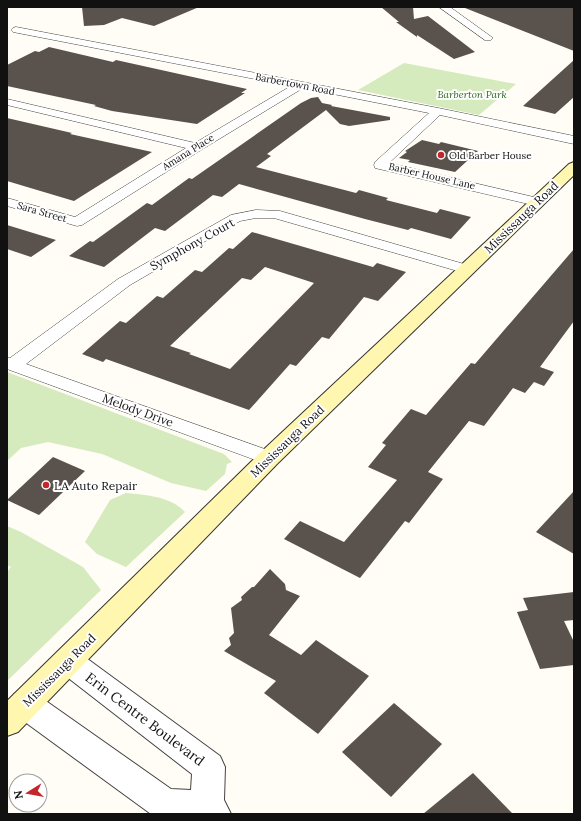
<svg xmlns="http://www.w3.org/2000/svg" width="581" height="821" font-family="Lora,serif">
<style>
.green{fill:#d5ebbd}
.building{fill:#5a524d;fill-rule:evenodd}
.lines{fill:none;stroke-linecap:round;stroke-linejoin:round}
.minor-casing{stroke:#444;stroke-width:1}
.tertiary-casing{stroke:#444;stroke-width:2}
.secondary-casing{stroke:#333;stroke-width:2}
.minor{fill:#fff;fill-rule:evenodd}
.tertiary{fill:#fff;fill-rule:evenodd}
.secondary{fill:#fff6b0;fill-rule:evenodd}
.poi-dot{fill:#c4262e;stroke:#fff;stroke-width:1.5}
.labels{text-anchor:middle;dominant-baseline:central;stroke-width:4;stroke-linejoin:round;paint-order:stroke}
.far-street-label{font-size:10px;fill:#111;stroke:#fff}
.far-park-label{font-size:10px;font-style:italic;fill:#2f6b1f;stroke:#fff}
.far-poi-label{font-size:10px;fill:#111;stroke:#fff;text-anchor:start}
.street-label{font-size:12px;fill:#111;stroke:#fff}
.poi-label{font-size:12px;fill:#111;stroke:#fff;text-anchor:start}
.near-street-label{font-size:14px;fill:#111;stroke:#fff}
</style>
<rect width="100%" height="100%" fill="#fffdf5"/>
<g class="green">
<polygon points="404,63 516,84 479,115 358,90"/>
<polygon points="7,372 224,454 232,462 227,464 225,474 206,491 171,483 102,454 48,442 21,448 7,461"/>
<path d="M126,493C146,495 170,496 185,512L126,567L97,554L85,542L110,500Z"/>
<polygon points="7,526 21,532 83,567 101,590 7,681 7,572 11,567 7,565"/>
</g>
<g class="building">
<polygon points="82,7 199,7 154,26 122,18 104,25 84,26"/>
<polygon points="381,7 413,7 414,19 428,16 475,52 454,59 417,35 417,37 396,22 399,22"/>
<polygon points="466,7 574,7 574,51 465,8"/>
<polygon points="49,47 113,62 116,60 247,89 241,93 245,93 197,124 112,111 94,106 96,105 7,86 7,65 35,51 39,52"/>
<polygon points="574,60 574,97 555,114 523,106"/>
<polygon points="318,97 322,103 332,105 331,106 390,117 390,120 349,126 340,124 326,110 267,154 271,156 256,167 356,193 359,190 388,198 386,200 437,213 440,209 471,217 451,239 411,228 408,230 365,219 239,184 222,197 213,195 165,231 155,228 104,267 69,256 90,241 93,242 147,203 152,205 189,178 192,179 301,103 311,98"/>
<polygon points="7,118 72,133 70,134 152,152 74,201 7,181"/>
<polygon points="422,140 439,144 441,142 478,151 455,172 408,162 410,160 399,158 407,152 405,151"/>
<polygon points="7,225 56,240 31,257 7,249"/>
<path d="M252,232L373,267L377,263L406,272L378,301L364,297L329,339L322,337L296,366L290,364L249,410L106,359L103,362L82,354L120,321L126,323L157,296L163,298L195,270L202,272L229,248L233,249ZM265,267L314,283L230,369L189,354L191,353L170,346L242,278L251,280Z"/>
<polygon points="574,249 574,321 540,367 554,372 544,386 534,382 525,393 513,388 484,426 469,421 428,472 443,479 409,523 405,521 360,578 284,539 300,521 344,542 397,480 368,467 386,445 382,443 411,409 426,415 471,363 475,364"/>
<polygon points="53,457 85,471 39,515 7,500"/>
<polygon points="574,491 574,554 536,532"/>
<polygon points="270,569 285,584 286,590 300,596 269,635 301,655 316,640 369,676 318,734 264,693 276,681 224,651 231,645 229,638 234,633 231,608 242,600 241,597 252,587 254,587"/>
<polygon points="574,592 574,620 564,621 574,642 574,665 540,669 517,612 528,610 523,598"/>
<polygon points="394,703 442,744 391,797 342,752"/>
<polygon points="473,773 513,814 423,814"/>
</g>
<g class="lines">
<defs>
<g id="minor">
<polygon points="439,7 450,7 493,38 491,40 485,40"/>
<polygon points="16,27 438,108 574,136 574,144 440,115 389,163 542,199 544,202 542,205 537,206 375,168 374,165 375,162 429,113 303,88 201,150 82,225 77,226 7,206 7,198 75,217 186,148 7,105 7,99 195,143 291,86 13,32 11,30 13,28"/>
<polygon points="256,210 280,211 471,266 474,269 471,272 466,274 461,272 274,218 256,218 240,221 130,285 26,364 276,453 279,458 276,463 269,465 7,369 7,358 10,358 118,279 231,215"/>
</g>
<polygon id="tertiary" points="68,649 78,652 220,756 225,767 224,800 231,814 151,814 14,714 10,704 14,694 25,690 36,694 171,789 191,790 192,774 58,670 53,661 58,652"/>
<polygon id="secondary" points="574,162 574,175 277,464 18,732 7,736 7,701 261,452 569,164"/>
</defs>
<use href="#minor" class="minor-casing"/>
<use href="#tertiary" class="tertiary-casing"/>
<use href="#secondary" class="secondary-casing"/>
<use href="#minor" class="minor"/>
<use href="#tertiary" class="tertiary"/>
<use href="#secondary" class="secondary"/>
</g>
<g class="poi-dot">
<circle cx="441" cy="155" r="4"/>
<circle cx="46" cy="485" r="4"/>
</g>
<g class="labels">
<g class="far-street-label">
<text transform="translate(295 84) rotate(11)">Barbertown Road</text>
<text transform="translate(188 152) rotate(-32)">Amana Place</text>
<text transform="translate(432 176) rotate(13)">Barber House Lane</text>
<text transform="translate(42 212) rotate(16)">Sara Street</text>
</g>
<g class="far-park-label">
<text x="472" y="94">Barberton Park</text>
</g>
<g class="far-poi-label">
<text x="449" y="155">Old Barber House</text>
</g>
<g class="street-label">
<text transform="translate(521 217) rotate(-44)">Mississauga Road</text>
<text transform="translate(192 244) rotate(-29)">Symphony Court</text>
<text transform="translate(138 410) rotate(20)">Melody Drive</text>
<text transform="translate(287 441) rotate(-44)">Mississauga Road</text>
<text transform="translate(59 670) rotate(-45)">Mississauga Road</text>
</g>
<g class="poi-label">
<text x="54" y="485">LA Auto Repair</text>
</g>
<g class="near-street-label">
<text transform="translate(145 719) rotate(37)">Erin Centre Boulevard</text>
</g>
</g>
<rect width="581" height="821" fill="none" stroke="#111111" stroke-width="16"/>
<g transform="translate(28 793) rotate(259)"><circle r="19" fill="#ffffff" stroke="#a0a0a0"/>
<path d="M0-3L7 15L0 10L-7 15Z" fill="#c4262e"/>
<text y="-6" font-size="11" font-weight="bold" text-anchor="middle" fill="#111111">N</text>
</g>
</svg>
